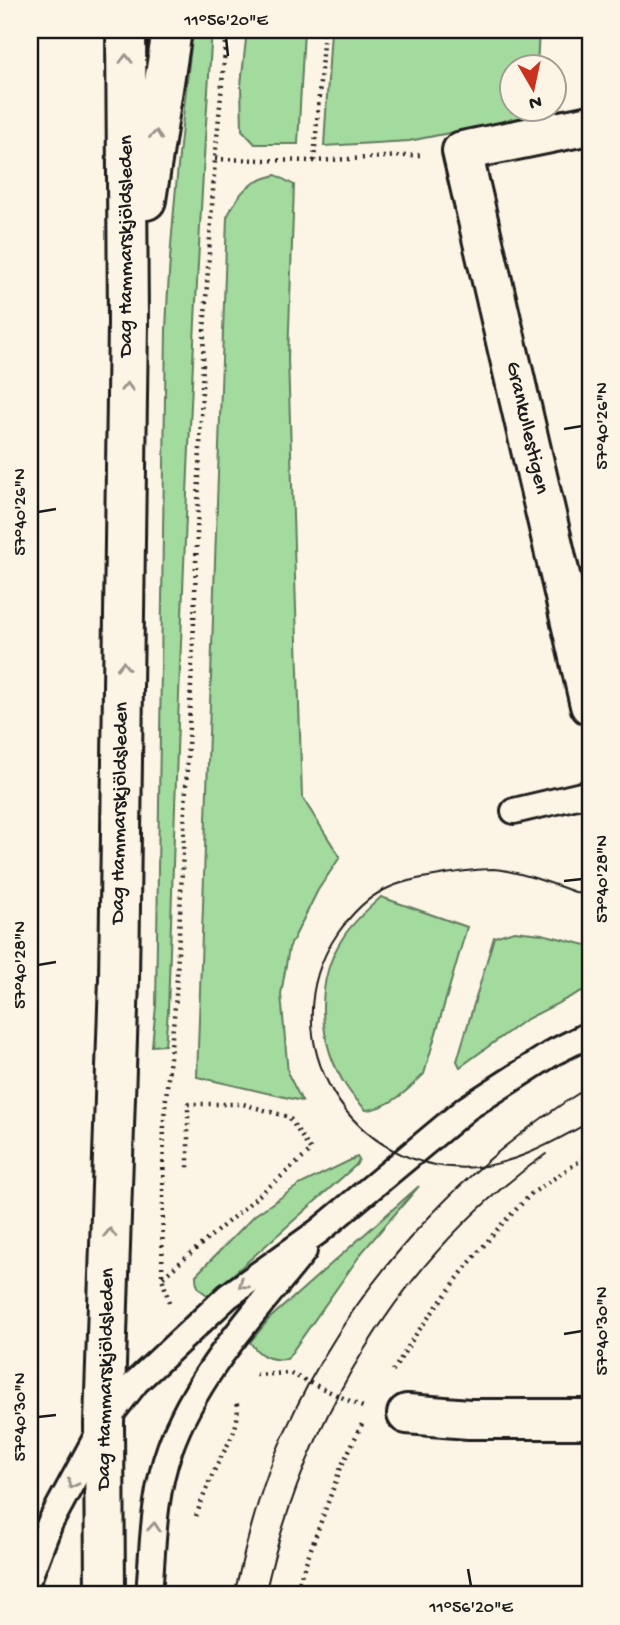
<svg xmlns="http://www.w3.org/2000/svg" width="620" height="1625" font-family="'Gochi Hand',sans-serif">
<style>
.green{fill:#a3da9e;stroke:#607b5d;stroke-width:2}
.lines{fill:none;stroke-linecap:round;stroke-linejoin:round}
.service-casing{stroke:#1c1c1c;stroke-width:30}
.minor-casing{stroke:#1c1c1c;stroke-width:44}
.primary-casing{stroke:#1c1c1c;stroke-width:44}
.path{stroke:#1c1c1c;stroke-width:4.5;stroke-dasharray:2 5;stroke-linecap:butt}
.service{stroke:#fcf5e5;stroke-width:24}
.minor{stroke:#fcf5e5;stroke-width:38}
.primary{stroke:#fcf5e5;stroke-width:38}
.tram{stroke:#1c1c1c;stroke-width:2}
.oneway{stroke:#97938b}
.ticks{fill:none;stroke:#1c1c1c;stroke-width:2.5}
.labels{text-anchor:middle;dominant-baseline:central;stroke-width:6;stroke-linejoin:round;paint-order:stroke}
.street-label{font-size:21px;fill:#1c1c1c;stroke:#fcf5e5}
.neatline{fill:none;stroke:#1c1c1c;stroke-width:2.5}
.ticks-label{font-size:18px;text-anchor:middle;fill:#1c1c1c}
</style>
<rect width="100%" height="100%" fill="#fcf5e5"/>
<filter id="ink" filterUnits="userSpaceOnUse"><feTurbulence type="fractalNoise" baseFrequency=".0143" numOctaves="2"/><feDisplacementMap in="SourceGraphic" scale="14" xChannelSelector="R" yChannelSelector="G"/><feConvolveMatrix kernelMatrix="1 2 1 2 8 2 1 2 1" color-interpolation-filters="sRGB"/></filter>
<g filter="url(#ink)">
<g class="green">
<path d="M193,30H212C190,356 179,683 168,1011L165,1045L152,1046L156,1006L166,330C170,229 181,129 193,30Z"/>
<polygon points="247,30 304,30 298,144 255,144 242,130 241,85"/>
<polygon points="331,30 539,30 537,66 512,66 512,108 535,109 535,116 409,141 324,146"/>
<path d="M276,175L294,185L288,358L302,797L340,857L318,890L289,948L281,994L288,1074L302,1101L197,1077L227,217C240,191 247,182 276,175Z"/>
<path d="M381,897L467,927L424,1074C408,1090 390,1108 366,1110C360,1103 353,1097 348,1089C318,1046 313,982 344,936C353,922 368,909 381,897Z"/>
<polygon points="514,931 542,934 590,946 590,987 525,1020 460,1067 457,1061 494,937"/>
<path d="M357,1157L359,1160L356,1165L209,1296C199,1290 196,1287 196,1275L255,1215L299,1185Z"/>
<path d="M419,1186L363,1251L287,1359C270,1361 259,1356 250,1342L269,1319Z"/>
</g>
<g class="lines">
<defs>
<g id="service">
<polyline points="514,811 590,793"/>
<polyline points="30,1575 50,1523 104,1423 136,1382 228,1296 319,1231 467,1108 554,1052 590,1034"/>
<path d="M149,1595C153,1546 153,1495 170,1448C197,1373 255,1313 304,1251"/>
</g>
<g id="minor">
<polyline points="590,125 462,151 590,705"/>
<polyline points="407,1414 469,1419 590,1419"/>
</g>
<g id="primary">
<polyline points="146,200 172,30"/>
<polyline points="105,1595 104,1423 119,979 128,323 126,30"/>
</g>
</defs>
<use href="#service" class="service-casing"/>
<use href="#minor" class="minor-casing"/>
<use href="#primary" class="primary-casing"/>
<g class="path">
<polyline points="215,159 314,161 420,155"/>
<polyline points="314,161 324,30"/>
<polyline points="163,1277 311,1151 289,1117 243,1104 188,1104 188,1169"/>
<polyline points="169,1302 162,1277 164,1118 176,996 194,622 204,332 215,159 227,30"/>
<polyline points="393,1371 414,1337 466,1267 501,1225 531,1194 590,1154"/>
<polyline points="256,1375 289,1373 365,1408"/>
<path d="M196,1516C202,1500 208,1484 215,1469C225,1447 243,1426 236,1400"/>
<polyline points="294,1595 341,1467 362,1424"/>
</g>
<use href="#service" class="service"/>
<use href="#minor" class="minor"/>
<use href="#primary" class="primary"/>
<g class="tram">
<path d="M590,897C565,889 518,870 493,869C476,869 458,872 440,875C421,878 401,881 384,890C365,899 350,916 338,933C266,1037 352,1178 477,1167C518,1163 555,1141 590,1122"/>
<path d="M234,1595C245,1549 256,1502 274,1457C336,1304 449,1173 590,1086"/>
<path d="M265,1595C303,1422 400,1257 546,1154"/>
</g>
</g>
<defs><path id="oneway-chevron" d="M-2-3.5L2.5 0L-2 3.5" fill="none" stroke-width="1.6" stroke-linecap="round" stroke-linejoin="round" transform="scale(1.75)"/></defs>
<g class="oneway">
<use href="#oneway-chevron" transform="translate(126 59) rotate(-90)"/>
<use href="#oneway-chevron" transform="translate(156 135) rotate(-82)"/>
<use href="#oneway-chevron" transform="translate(127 387) rotate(-89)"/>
<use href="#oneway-chevron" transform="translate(123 666) rotate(-89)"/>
<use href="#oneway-chevron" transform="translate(110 1233) rotate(-88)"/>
<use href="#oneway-chevron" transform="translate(243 1284) rotate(143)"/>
<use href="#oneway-chevron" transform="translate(72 1484) rotate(118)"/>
<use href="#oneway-chevron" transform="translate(154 1527) rotate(-85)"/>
</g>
</g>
<path class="ticks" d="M226,38L228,56M564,429L582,426M38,512L56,509M564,881L582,879M38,965L56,962M564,1334L582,1331M38,1417L56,1415M468,1569L471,1586"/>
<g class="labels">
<g class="street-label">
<text transform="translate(127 246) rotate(-90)">Dag Hammarskjöldsleden</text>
<text transform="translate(526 428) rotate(77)">Grankullestigen</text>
<text transform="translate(121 813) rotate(-89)">Dag Hammarskjöldsleden</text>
<text transform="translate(107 1379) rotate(-89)">Dag Hammarskjöldsleden</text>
</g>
</g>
<rect width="620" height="1625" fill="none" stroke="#fcf5e5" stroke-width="77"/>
<g transform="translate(533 88) rotate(171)"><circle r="33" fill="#fcf5e5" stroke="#a29e95" stroke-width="2"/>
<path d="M0-5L12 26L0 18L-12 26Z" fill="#c8321e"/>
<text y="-10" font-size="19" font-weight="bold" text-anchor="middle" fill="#1c1c1c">N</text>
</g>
<rect x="38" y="38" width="544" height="1548" class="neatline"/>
<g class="ticks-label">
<text x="226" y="25">11°56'20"E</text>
<text transform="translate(601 426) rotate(-90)" y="6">57°40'26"N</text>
<text transform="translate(19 512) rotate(-90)" y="6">57°40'26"N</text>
<text transform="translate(601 879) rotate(-90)" y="6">57°40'28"N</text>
<text transform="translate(19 965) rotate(-90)" y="6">57°40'28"N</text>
<text transform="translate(601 1331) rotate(-90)" y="6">57°40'30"N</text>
<text transform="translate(19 1417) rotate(-90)" y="6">57°40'30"N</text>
<text x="471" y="1612">11°56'20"E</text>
</g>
</svg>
